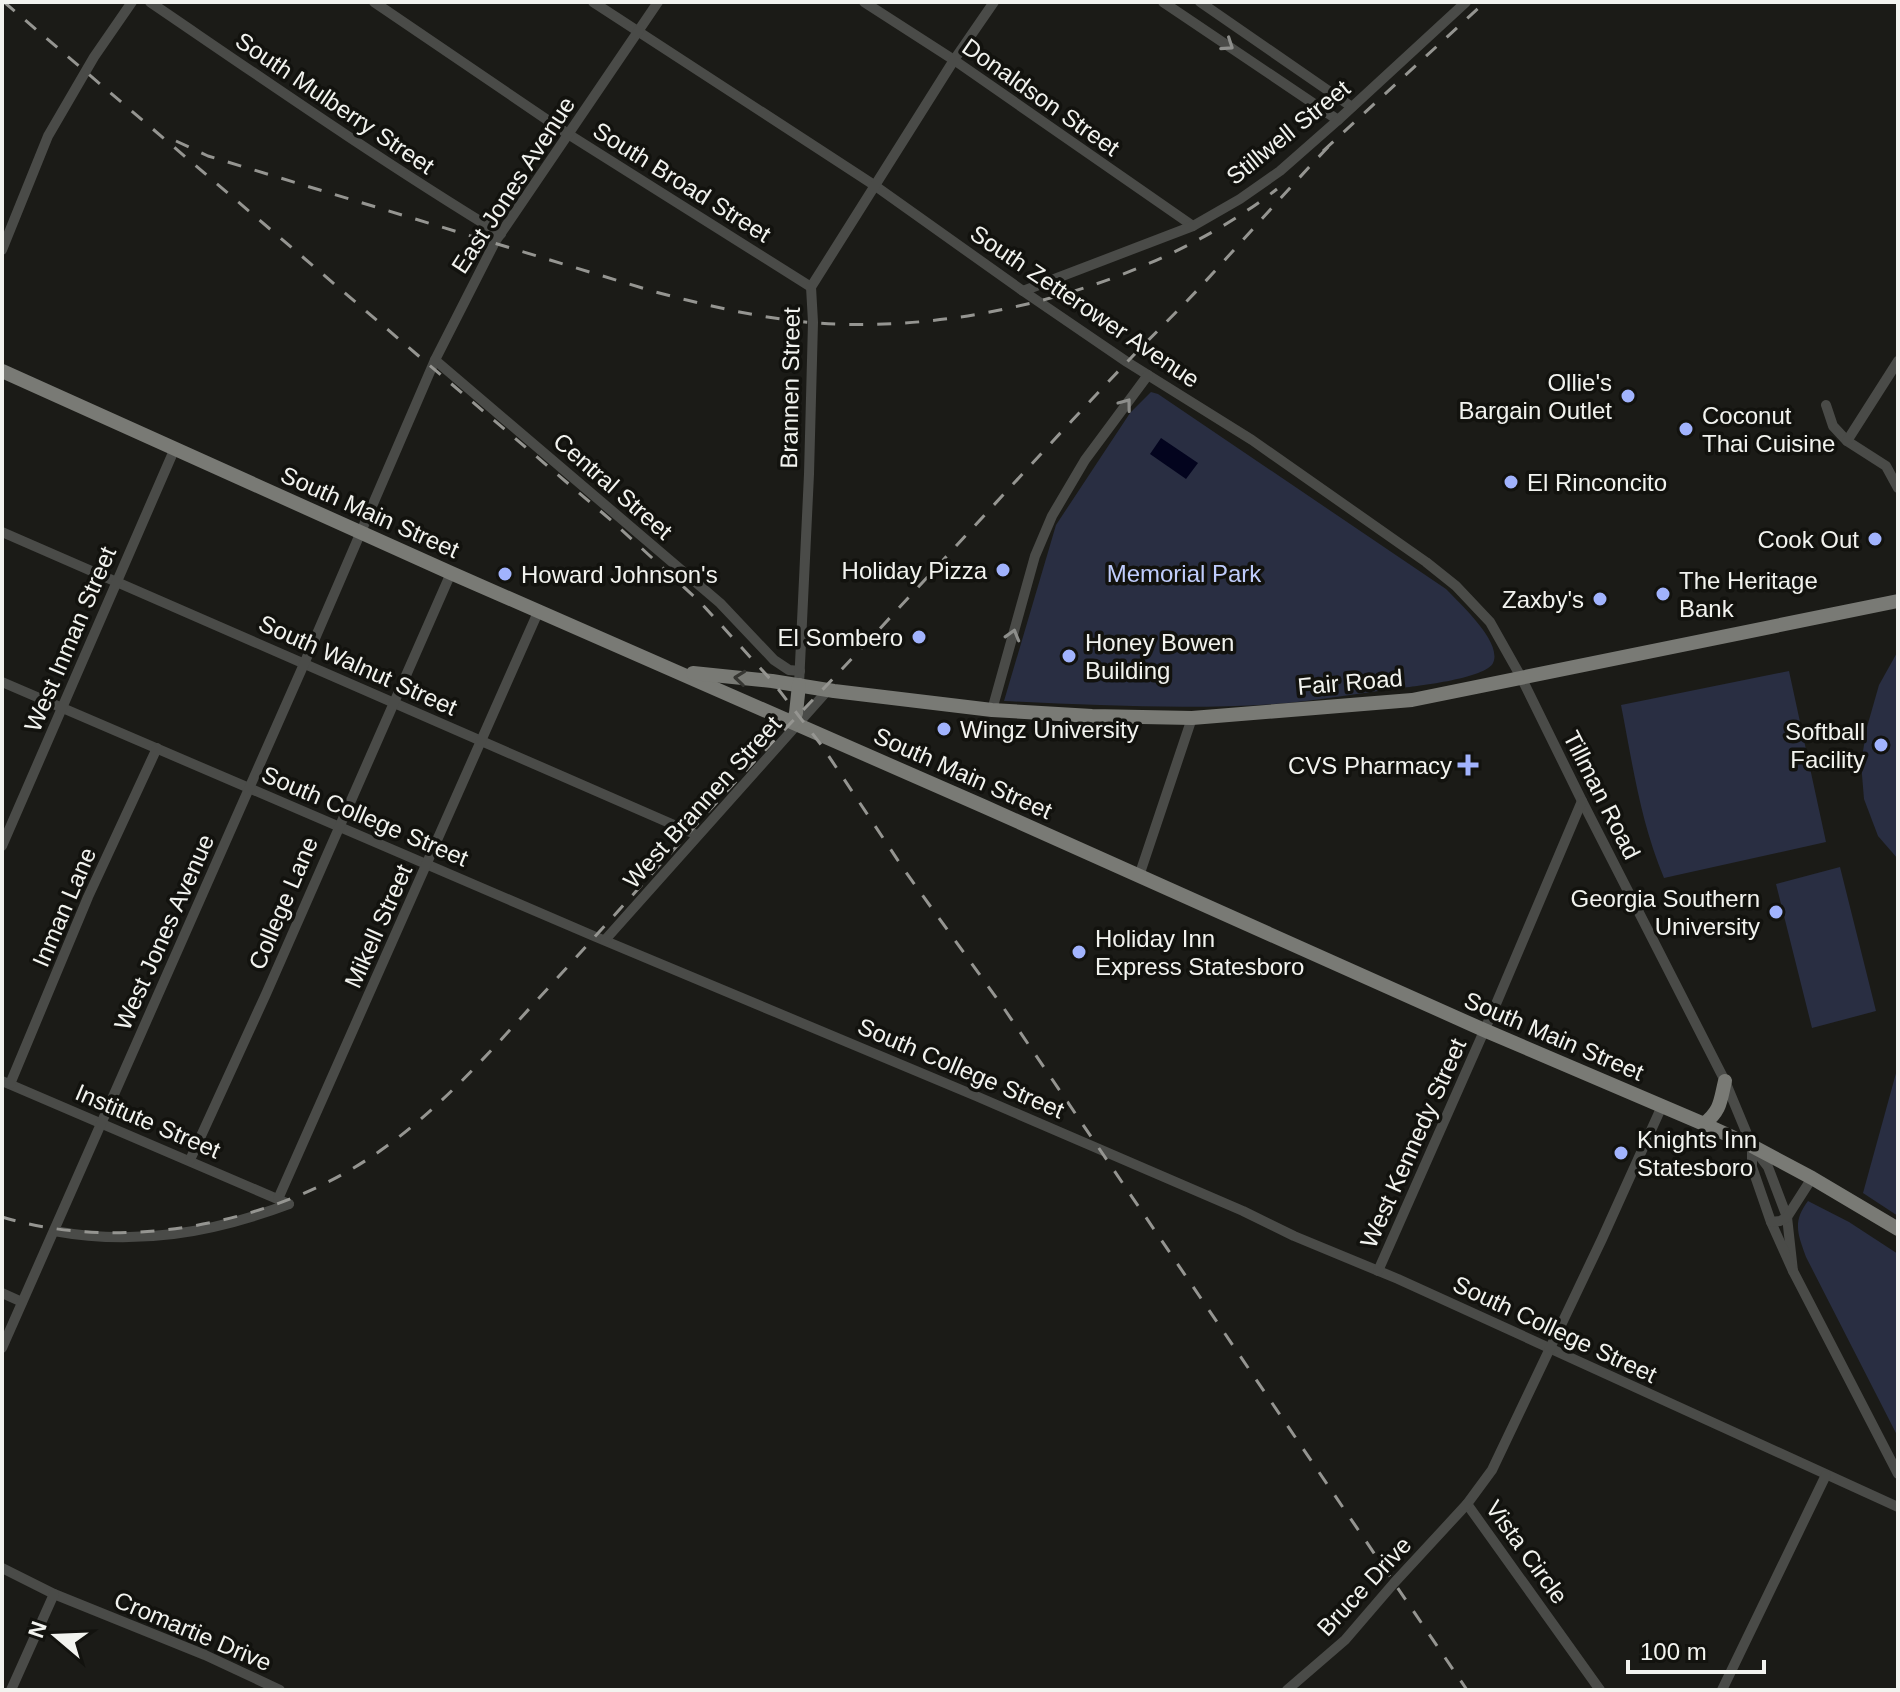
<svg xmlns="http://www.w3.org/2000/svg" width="1900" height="1692" font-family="Helvetica,sans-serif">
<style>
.green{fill:#292e42}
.water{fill:#03041e}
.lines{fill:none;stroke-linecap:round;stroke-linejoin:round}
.minor{stroke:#4a4b48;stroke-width:10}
.major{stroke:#797a75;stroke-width:14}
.rail{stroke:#959591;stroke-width:3;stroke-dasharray:14 14;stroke-linecap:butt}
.oneway{stroke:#8d8e8b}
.oneway2{stroke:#363632}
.poi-dot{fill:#a1b3fd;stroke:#12120e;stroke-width:3}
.labels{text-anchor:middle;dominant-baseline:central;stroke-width:7;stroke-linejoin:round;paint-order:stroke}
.street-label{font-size:24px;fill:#f2f3ef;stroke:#12120e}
.poi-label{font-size:24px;fill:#f2f3ef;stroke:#12120e;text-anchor:end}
.park-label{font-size:24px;fill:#c0cdfd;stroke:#12120e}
</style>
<rect width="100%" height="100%" fill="#1b1b17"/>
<g class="green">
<path d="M1151,392L1158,394L1446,589C1459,603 1503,642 1493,663C1486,678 1419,686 1401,688C1359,693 1316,701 1274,704C1184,710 1094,705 1004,701L1056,525L1130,413Z"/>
<polygon points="1898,651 1898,859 1878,836 1864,799 1861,763 1867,727 1879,685"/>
<path d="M1789,671L1826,842L1664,878C1640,820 1633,766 1621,705Z"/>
<polygon points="1840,867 1876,1011 1812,1028 1776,884"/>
<polygon points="1898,1066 1898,1216 1863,1193"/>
<path d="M1808,1201L1849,1222L1898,1254V1437L1806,1257C1798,1234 1792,1222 1808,1201Z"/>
</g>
<polygon class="water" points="1161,438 1198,463 1186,479 1150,454"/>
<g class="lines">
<g class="minor">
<path d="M150,2C266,81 381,161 501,234"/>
<polyline points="374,2 568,134 811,287"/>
<polyline points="593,2 874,185 1023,291 1127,362 1252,440 1426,562 1456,586 1490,622 1521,677 1582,801 1725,1081 1752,1146 1768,1167 1787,1217 1793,1271"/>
<polyline points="864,2 954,60 1193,226"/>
<polyline points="1163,2 1338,120"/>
<polyline points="1200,2 1352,107"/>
<polyline points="2,250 48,136 94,57 132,2"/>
<polyline points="1023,291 1193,226 1240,199 1280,171 1338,120 1466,2"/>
<polyline points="435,360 720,603 774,660 789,670 800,671"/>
<polyline points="1826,405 1833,426 1847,441 1886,466 1898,488"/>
<polyline points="1847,441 1898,361"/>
<polyline points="2,532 697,835"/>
<polyline points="2,682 596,937 976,1096 1243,1211 1294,1236 1398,1279 1898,1507"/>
<polyline points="799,685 809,474 813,322 811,287 954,60 994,2"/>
<polyline points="992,710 1035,556 1052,516 1085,460 1148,375"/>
<polyline points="2,846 175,448"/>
<polyline points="1139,876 1192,718"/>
<polyline points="605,940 828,690"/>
<polyline points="2,1081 289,1204"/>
<polyline points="10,1084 88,897 157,748"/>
<polyline points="1752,1146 1752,1167 1771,1222 1793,1271 1898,1474"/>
<polyline points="190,1160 266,994 451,573"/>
<polyline points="278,1199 539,610"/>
<polyline points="1771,1222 1780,1221 1787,1217 1812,1178"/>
<path d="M54,1231C136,1246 212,1233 289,1204"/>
<polyline points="1378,1271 1496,1004 1582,801"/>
<polyline points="2,1293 22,1302"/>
<polyline points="2,1348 304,664 435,360 495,242 658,2"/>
<polyline points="1467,1504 1600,1690"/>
<polyline points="2,1568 54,1594 205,1655 280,1690"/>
<polyline points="11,1690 54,1594"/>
<polyline points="1287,1690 1345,1640 1394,1583 1467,1504 1492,1470 1602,1239 1662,1106"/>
<polyline points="1722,1690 1826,1475"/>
</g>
<g class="major">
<polyline points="2,371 451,573 983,806 1484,1030 1704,1124 1752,1146 1812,1178 1898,1229"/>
<polyline points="693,673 772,681 834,691 992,710 1092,716 1192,718 1412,700 1898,601"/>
<polyline points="793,722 796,713 799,685"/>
<path d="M1704,1124C1721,1110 1720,1102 1725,1081"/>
</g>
<g class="rail">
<polyline points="4,2 612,521 701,603 772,681 822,746 905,871 1003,1007 1467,1690"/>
<path d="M176,141L208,156L652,291C697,303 742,314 788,320C948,341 1150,288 1277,189"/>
<polyline points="1323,151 1485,2"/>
<path d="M2,1217C121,1253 269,1225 371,1157C436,1114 487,1055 539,998C606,925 671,852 738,779C791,722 845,667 897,610C974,527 1050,443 1128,361C1153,335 1179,310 1203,284C1246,237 1287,190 1330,145"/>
</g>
</g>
<defs><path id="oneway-chevron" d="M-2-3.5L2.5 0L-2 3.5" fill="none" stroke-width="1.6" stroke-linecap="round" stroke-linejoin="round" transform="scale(2)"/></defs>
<g class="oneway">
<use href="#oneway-chevron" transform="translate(1228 45) rotate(34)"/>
<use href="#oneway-chevron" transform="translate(1126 404) rotate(-53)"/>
<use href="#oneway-chevron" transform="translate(1013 635) rotate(-74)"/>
</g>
<use class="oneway2" href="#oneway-chevron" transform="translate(740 678) rotate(-174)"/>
<g class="poi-dot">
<circle cx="1628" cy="396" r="8"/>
<circle cx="1686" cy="429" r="8"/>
<circle cx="1511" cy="482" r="8"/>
<circle cx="1875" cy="539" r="8"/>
<circle cx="1003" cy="570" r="8"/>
<circle cx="505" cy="574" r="8"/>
<circle cx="1663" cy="594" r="8"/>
<circle cx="1600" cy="599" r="8"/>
<circle cx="919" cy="637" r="8"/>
<circle cx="1069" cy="656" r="8"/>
<circle cx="944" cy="729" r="8"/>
<circle cx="1881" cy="745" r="8"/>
<path d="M1464 753h8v8h8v8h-8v8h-8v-8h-8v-8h8z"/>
<circle cx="1776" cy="912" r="8"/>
<circle cx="1079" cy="952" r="8"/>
<circle cx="1621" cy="1153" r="8"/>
</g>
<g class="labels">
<g class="street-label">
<text transform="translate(1041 97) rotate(35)">Donaldson Street</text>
<text transform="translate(335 103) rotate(34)">South Mulberry Street</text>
<text transform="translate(1288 132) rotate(-39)">Stillwell Street</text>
<text transform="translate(682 182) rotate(32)">South Broad Street</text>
<text transform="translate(513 185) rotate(-57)">East Jones Avenue</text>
<text transform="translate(1085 306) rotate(34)">South Zetterower Avenue</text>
<text transform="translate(790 388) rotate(-89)">Brannen Street</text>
<text transform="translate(613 486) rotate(41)">Central Street</text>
<text transform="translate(370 512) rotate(24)">South Main Street</text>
<text transform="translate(70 639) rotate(-67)">West Inman Street</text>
<text transform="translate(358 665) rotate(24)">South Walnut Street</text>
<text transform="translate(1350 682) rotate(-5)">Fair Road</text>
<text transform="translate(963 773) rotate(24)">South Main Street</text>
<text transform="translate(1602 795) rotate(63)">Tillman Road</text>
<text transform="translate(702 802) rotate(-48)">West Brannen Street</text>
<text transform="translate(365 816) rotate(23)">South College Street</text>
<text transform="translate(283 903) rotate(-67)">College Lane</text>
<text transform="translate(64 907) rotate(-67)">Inman Lane</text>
<text transform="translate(378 926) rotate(-66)">Mikell Street</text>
<text transform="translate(164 932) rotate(-66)">West Jones Avenue</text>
<text transform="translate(1554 1036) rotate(23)">South Main Street</text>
<text transform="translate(961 1068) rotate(23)">South College Street</text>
<text transform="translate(148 1121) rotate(23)">Institute Street</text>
<text transform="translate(1413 1143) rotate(-66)">West Kennedy Street</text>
<text transform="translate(1555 1329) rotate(25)">South College Street</text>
<text transform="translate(1527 1552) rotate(54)">Vista Circle</text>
<text transform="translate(1364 1586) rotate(-47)">Bruce Drive</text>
<text transform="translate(193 1631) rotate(23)">Cromartie Drive</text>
</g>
<g class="poi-label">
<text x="1612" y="382">Ollie's<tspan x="1612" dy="28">Bargain Outlet</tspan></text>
<text x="1702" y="415" text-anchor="start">Coconut<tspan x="1702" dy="28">Thai Cuisine</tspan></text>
<text x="1527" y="482" text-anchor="start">El Rinconcito</text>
<text x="1859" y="539">Cook Out</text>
<text x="987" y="570">Holiday Pizza</text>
<text x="521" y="574" text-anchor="start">Howard Johnson's</text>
<text x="1679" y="580" text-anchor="start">The Heritage<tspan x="1679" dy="28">Bank</tspan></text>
<text x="1584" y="599">Zaxby's</text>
<text x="903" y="637">El Sombero</text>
<text x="1085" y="642" text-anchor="start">Honey Bowen<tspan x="1085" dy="28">Building</tspan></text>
<text x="960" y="729" text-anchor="start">Wingz University</text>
<text x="1865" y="731">Softball<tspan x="1865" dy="28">Facility</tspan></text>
<text x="1452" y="765">CVS Pharmacy</text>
<text x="1760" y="898">Georgia Southern<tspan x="1760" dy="28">University</tspan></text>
<text x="1095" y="938" text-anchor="start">Holiday Inn<tspan x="1095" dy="28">Express Statesboro</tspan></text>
<text x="1637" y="1139" text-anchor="start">Knights Inn<tspan x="1637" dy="28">Statesboro</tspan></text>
</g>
<g class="park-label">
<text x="1184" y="573">Memorial Park</text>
</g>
</g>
<rect width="1900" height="1692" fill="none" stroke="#f2f3ef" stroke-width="8"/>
<g transform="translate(56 1636) rotate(289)" stroke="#12120e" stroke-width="6" paint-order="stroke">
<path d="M0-6L14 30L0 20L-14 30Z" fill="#f2f3ef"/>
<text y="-12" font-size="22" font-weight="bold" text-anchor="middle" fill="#f2f3ef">N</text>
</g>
<path d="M1628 1660v12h136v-12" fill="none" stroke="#f2f3ef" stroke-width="4"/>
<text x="1640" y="1660" font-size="24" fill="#f2f3ef" stroke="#12120e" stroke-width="6" paint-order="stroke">100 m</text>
</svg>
